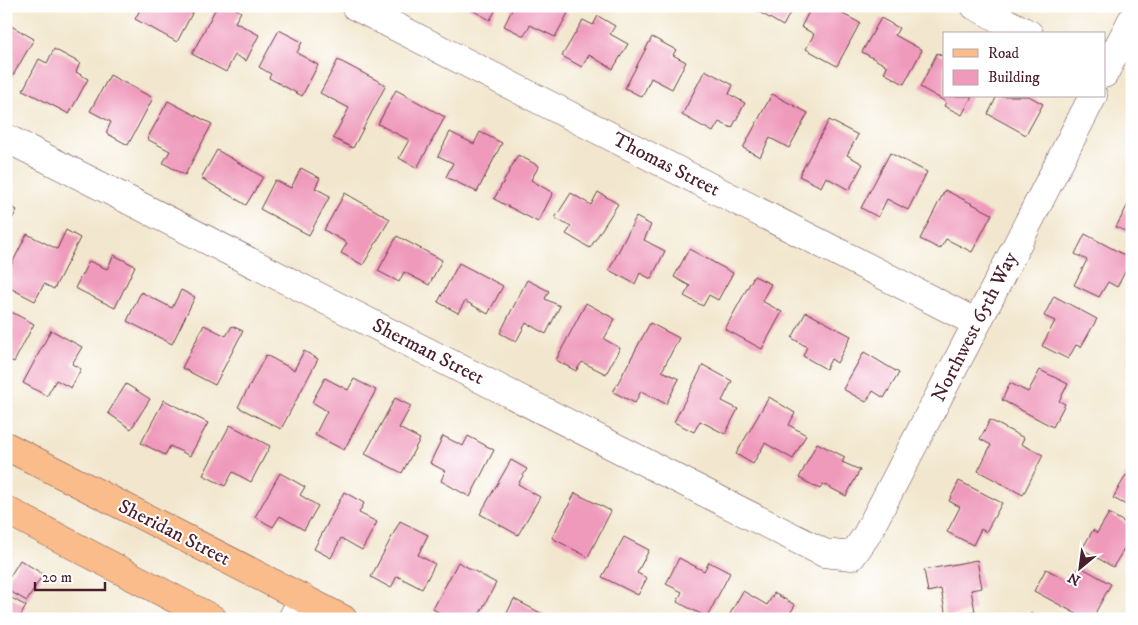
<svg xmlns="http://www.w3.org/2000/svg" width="1138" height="625" font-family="'IM FELL DW Pica',serif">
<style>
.building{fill:#ef9abb}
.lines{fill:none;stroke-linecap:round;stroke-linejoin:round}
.minor-casing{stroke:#633d43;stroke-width:29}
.major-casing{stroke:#633d43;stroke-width:29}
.minor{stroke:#fff;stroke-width:28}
.major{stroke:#f9bc8a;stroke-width:28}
.labels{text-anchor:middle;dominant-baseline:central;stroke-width:4;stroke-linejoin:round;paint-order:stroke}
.street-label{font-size:20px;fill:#4a1f2b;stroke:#fff}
</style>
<rect width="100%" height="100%" fill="#fff"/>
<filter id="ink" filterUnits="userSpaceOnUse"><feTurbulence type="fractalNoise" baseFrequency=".02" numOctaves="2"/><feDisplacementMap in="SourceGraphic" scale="10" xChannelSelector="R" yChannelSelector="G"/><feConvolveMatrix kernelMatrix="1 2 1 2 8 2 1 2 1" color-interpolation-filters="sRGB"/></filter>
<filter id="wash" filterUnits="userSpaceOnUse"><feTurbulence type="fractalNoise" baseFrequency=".0096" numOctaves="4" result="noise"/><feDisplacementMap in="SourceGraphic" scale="20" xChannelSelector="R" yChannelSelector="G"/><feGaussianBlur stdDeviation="1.12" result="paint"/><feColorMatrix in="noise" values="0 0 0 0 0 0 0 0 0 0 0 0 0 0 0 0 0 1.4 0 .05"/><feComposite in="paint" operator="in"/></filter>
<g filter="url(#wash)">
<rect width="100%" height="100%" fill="#f2e7ce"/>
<g id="blocks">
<g class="building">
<polygon points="142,6 196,6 177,42 135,19"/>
<polygon points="217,6 231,6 241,12 235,22 259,35 246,61 235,55 226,72 192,54"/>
<polygon points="465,6 498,6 490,20"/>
<polygon points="514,6 556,6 568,13 555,37 530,25 524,36 504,26"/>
<polygon points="749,6 794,6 783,26"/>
<polygon points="812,6 838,6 835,10 860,23 837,66 806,49 814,34 801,27"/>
<polygon points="598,16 615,26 610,34 628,44 613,69 589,55 582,67 562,56 583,20 593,25"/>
<polygon points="881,18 899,28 895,35 922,50 904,84 884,73 887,66 862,52"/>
<polygon points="6,23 34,39 8,84 6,83"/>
<polygon points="279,30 302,42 297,53 318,65 302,96 269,78 271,74 259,67"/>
<polygon points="652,37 676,50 673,55 686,62 672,89 651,78 642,97 625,88"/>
<polygon points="54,49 80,63 76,72 88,79 69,114 23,90 39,59 47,63"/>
<polygon points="937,53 944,57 944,96 972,96 962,115 944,106 946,102 920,87"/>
<polygon points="338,60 386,85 353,148 333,138 349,108 320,93"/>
<polygon points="705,70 733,85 729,94 745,103 732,128 719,122 713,132 682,115"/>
<polygon points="110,75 153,98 128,145 106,133 111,122 90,111"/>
<polygon points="396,90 445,117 417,168 399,158 409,140 378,124"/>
<polygon points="772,94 808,113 789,148 770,138 760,157 743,148"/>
<polygon points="997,96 1029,96 1043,104 1026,135 988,114"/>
<polygon points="168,101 212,124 185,175 163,163 170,151 147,139"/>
<polygon points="829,120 858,135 847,155 863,164 849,190 826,177 821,187 799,176"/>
<polygon points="450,132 474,144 480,132 502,143 477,192 446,177 453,163 438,156"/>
<polygon points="217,150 263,177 246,205 201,178"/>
<polygon points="890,153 927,172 908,210 887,199 878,217 861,208"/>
<polygon points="518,155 539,166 531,180 553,193 538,222 494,199"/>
<polygon points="301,168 320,178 315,188 330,196 309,235 260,209 275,180 291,188"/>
<polygon points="945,190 992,214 972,252 946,239 940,249 920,239"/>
<polygon points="598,192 618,204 590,248 566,234 571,227 555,218 571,193 591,205"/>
<polygon points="345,193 390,219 363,265 341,253 347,243 324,230"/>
<polygon points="1132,197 1132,234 1116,227"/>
<polygon points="6,204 17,210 6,230"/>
<polygon points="636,217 651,225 644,240 665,251 651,279 640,273 635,284 609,270"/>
<polygon points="66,230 80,238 54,289 44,284 35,301 6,286 6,275 27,234 57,249"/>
<polygon points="1085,234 1132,259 1117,287 1108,282 1099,297 1074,285 1087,260 1075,254"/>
<polygon points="397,236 442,260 429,285 404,272 399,282 378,271"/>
<polygon points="689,249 733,273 718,300 709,295 703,306 684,296 690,286 674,277"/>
<polygon points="114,255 135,266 115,308 75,288 89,261 107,269"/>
<polygon points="459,263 503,286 488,314 465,301 458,313 438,302"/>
<polygon points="754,276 771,284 762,301 782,312 762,349 725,329"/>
<polygon points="527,280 549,291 545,299 560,306 546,334 526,323 516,342 500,333"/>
<polygon points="181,290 195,297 172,344 127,321 141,292 172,308"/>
<polygon points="1054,296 1097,319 1081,347 1076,345 1068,359 1042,346 1055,321 1044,316"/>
<polygon points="586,303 615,319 604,339 620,348 606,374 582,362 576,371 556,360"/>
<polygon points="6,309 34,324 14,362 6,358"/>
<polygon points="806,312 851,336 837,363 831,359 826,369 803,356 807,347 792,338"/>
<polygon points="650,323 679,338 662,371 679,379 666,404 641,391 635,403 613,392"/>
<polygon points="204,325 226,336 232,326 243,331 215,385 182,368"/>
<polygon points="51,330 82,347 72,364 81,369 71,388 56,380 47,396 23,383"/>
<polygon points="304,351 318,359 281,429 238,407 266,355 294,370"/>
<polygon points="864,352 899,373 884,398 873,391 866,402 843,389"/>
<polygon points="703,365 732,381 722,401 738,409 725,434 700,421 694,432 674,422"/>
<polygon points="1040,370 1068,384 1059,401 1065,404 1053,427 1002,400 1010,383 1028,392"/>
<polygon points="325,378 348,390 354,379 376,390 344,450 315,435 327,411 312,402"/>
<polygon points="126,384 150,399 131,429 108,413"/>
<polygon points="769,397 795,413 789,425 806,435 793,459 765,443 753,464 736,454"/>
<polygon points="395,398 411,406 399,428 420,439 402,473 365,454"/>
<polygon points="164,400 208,423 190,456 170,446 165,455 141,443"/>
<polygon points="990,420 1024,438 1021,444 1043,455 1023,495 978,471 991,445 980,439"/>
<polygon points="230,425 270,446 251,482 233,472 225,486 203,475"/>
<polygon points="443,436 463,446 468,436 494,450 470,497 441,481 445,471 430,463"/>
<polygon points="817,443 845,457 842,462 860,470 846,496 823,484 820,489 799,478"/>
<polygon points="511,460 527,469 518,484 540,497 518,535 480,514"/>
<polygon points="280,473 305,487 300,495 318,506 304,530 280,516 273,527 255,517"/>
<polygon points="1126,475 1132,478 1132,508 1113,498"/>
<polygon points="959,481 1002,503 986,532 981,529 973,545 947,532 960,507 949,501"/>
<polygon points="344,492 364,503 359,513 377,522 362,550 341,538 331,558 314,549"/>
<polygon points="575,493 611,511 588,557 552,538"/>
<polygon points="1109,513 1132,527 1132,536 1113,567 1082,549 1093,530 1097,533"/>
<polygon points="400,521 428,535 418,555 435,564 422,589 397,576 391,588 371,577"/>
<polygon points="624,537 649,550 637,573 647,578 638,595 602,577"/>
<polygon points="679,558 704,571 709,562 730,573 707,617 677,602 682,592 666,584"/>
<polygon points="20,560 43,574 27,601 6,589 6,583"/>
<polygon points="977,560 982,588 971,590 975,611 946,617 941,589 928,592 924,570"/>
<polygon points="458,562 496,583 477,619 450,619 433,609"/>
<polygon points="1079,566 1111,584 1092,619 1086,619 1034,591 1046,569 1070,582"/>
<polygon points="743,591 767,605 774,593 795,605 787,619 727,619"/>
<polygon points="6,595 26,606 19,619 6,619"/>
<polygon points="514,599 552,619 504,619"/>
<polygon points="1031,613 1044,619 1028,619"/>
</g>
</g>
</g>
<g filter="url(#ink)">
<use href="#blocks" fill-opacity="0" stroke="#633d43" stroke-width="1"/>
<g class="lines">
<defs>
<g id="minor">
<polyline points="355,6 977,323"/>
<polyline points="975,6 1029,34"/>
<polyline points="1104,74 1132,20"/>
<polyline points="6,138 824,553 852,556 866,536 977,323 1093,96"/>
<polyline points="292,619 303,598"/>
</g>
<g id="major">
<polyline points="6,446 343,619"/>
<polyline points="6,510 213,619"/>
</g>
</defs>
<use href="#minor" class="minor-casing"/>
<use href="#major" class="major-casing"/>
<use href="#minor" class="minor"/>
<use href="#major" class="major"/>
</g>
</g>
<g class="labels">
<g class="street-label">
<text transform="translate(666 165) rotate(27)">Thomas Street</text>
<text transform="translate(975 327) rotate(-63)">Northwest 65th Way</text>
<text transform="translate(428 352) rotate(27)">Sherman Street</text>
<text transform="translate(174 533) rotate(27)">Sheridan Street</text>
</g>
</g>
<rect width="1138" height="625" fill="none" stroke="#fff" stroke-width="25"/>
<rect x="943" y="32" width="162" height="65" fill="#ffffff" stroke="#b7a5aa"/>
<rect x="953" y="49" width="25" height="8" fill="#f9bc8a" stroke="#b7a5aa"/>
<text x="988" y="58" font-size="15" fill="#4a1f2b">Road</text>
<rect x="953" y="70" width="25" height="15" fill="#ef9abb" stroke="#b7a5aa"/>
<text x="988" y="82" font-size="15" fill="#4a1f2b">Building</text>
<g transform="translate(1080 568) rotate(209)" stroke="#ffffff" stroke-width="4" paint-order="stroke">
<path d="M0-4L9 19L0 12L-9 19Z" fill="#4a1f2b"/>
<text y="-8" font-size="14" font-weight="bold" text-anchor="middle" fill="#4a1f2b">N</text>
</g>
<path d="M35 582v8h70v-8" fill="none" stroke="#4a1f2b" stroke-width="2.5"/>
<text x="42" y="582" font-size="15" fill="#4a1f2b" stroke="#ffffff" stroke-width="4" paint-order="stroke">20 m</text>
</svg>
